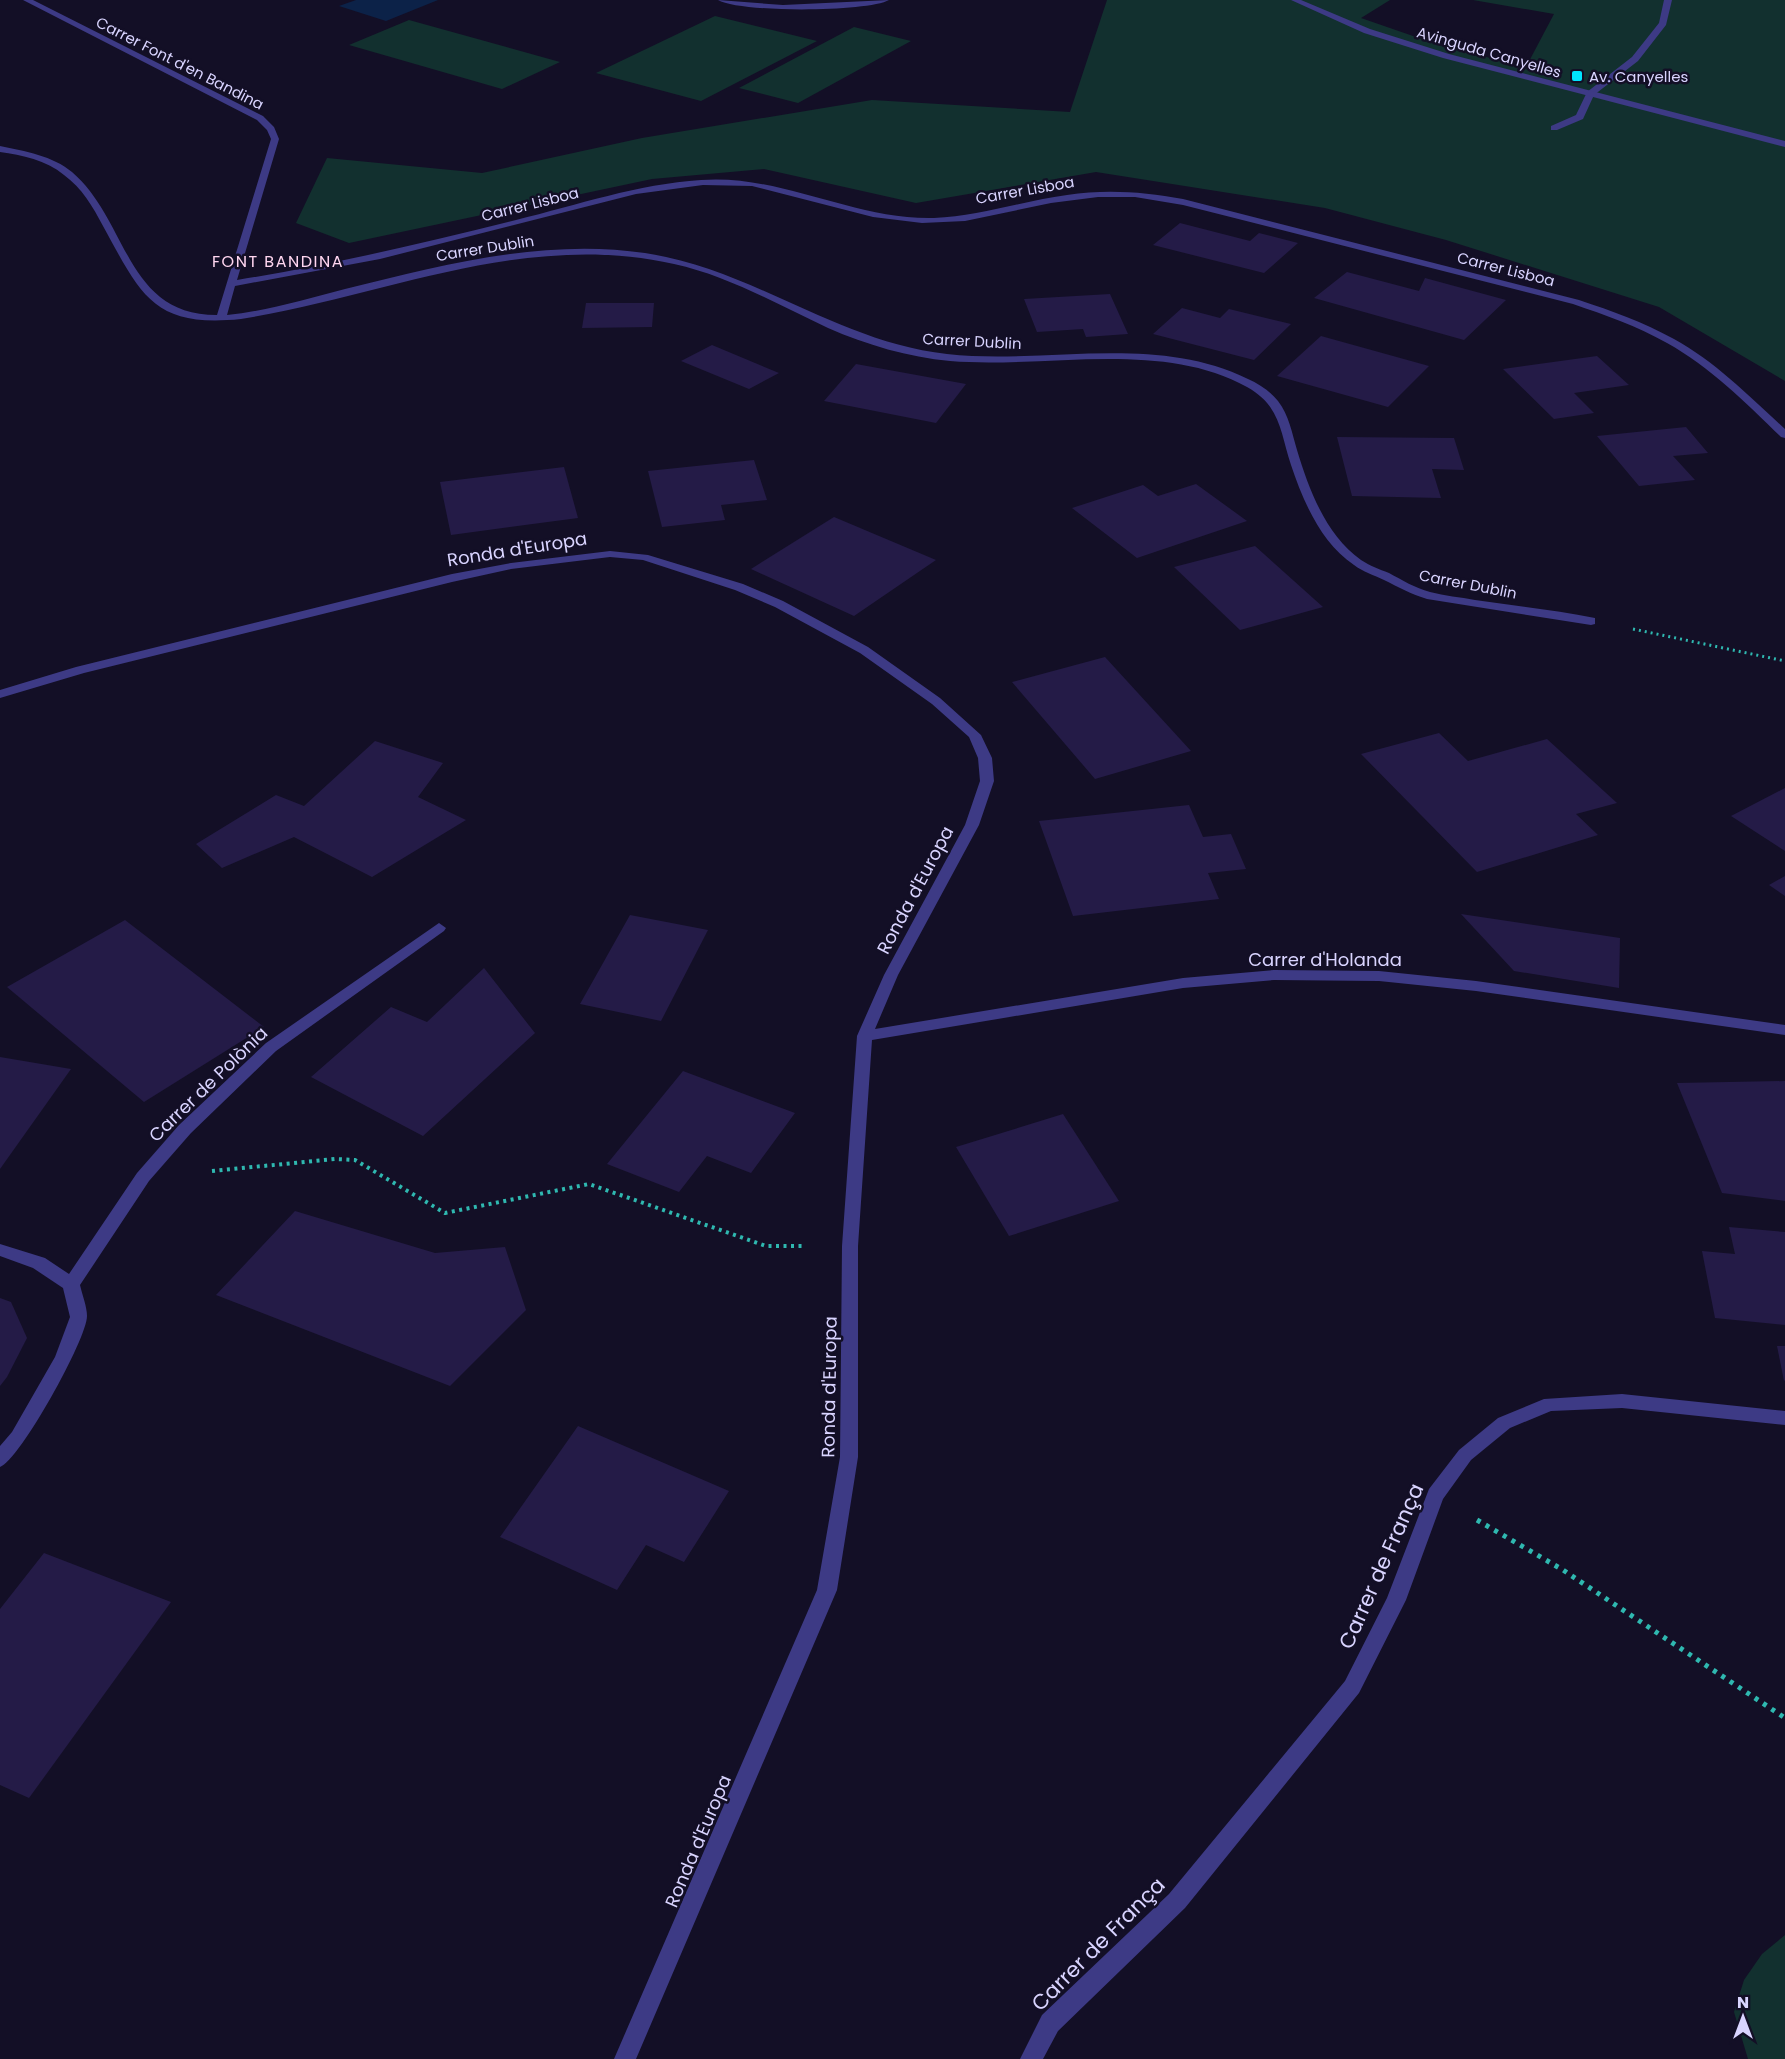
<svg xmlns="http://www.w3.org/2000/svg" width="1785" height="2059" font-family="Poppins,sans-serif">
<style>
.green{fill:#12302f}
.water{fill:#0c2248}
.building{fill:#241b47}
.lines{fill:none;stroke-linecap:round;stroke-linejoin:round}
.path-far2{stroke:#2fb8b0;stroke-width:3;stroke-dasharray:2 4;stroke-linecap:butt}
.path-far1{stroke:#2fb8b0;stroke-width:4;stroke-dasharray:3 4.5;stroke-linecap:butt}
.path{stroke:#2fb8b0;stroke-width:5;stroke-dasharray:4 6;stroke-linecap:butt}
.service{fill:#3d3a85;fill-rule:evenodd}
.minor{fill:#3d3a85;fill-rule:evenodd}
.poi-dot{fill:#00e5ff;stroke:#130f26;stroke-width:2}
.labels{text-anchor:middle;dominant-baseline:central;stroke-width:5;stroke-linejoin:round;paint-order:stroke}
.far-street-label{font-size:15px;fill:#d9d4ff;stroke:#130f26}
.far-poi-label{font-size:15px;fill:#d9d4ff;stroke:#130f26;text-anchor:start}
.far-neighbourhood-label{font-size:16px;letter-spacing:1.5px;fill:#ffd6f0;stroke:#130f26}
.street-label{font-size:18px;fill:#d9d4ff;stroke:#130f26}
.near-street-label{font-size:21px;fill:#d9d4ff;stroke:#130f26}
</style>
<rect width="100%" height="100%" fill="#130f26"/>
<g class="green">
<polygon points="1107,0 1390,0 1361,18 1439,45 1526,67 1554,14 1473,0 1785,0 1785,381 1659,307 1446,240 1325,208 1096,172 916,203 764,169 652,179 349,243 296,223 327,158 482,173 642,138 872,100 1070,112"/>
<polygon points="715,16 817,41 701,101 596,73"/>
<polygon points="409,20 560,62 502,89 349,45"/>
<polygon points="854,27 911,41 798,103 739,88"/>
<polygon points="1785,1935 1785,2059 1748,2059 1734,2012 1744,1980 1762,1954"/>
</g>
<polygon class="water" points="356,0 438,0 386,21 339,6"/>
<g class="building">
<polygon points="1180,223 1250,241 1259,233 1298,243 1264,273 1153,245"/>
<polygon points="1347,272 1419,291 1425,278 1506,300 1464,340 1314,298"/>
<polygon points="1110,294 1128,334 1086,337 1083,329 1037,332 1024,299"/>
<polygon points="586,303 654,303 652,327 582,328"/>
<polygon points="1182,308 1220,318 1229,309 1291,324 1254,360 1153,334"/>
<polygon points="1321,336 1429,366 1388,407 1277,376"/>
<polygon points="712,345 779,373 749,389 681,361"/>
<polygon points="1597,356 1629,385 1574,393 1594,413 1554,419 1503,369"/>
<polygon points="856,364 966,384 936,423 824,401"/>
<polygon points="1686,427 1708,453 1673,456 1695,480 1639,486 1597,436"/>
<polygon points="1337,437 1454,438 1464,470 1432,469 1441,498 1352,496"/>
<polygon points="754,460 767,500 721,505 725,520 662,527 648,471"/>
<polygon points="564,467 578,518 451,535 440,482"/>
<polygon points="1196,484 1247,521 1137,558 1072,508 1143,485 1158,496"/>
<polygon points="834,517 936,560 854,616 751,569"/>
<polygon points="1255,546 1323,607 1240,630 1174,567"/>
<polygon points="1105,657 1191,751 1095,779 1012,682"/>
<polygon points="1439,733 1468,761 1547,739 1617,803 1576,814 1598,835 1477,872 1361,754"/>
<polygon points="375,741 443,763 418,797 466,820 372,877 294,837 222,868 196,844 276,795 304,806"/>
<polygon points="1785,788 1785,851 1731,816"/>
<polygon points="1189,805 1203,837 1231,834 1246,869 1208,873 1219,899 1073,916 1039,821"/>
<polygon points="1785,876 1785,896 1769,885"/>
<polygon points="1461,914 1620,938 1619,988 1514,971"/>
<polygon points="630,915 708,930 661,1021 580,1004"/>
<polygon points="125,920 264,1027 144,1102 7,987"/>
<polygon points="484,968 535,1033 423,1136 311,1077 391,1007 427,1022"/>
<polygon points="0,1057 71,1069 0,1169"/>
<polygon points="683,1071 795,1113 751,1173 707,1156 679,1192 607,1164"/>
<polygon points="1785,1081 1785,1201 1722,1193 1677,1083"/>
<polygon points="1063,1114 1119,1201 1009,1236 956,1147"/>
<polygon points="295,1211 435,1253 505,1247 526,1310 450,1386 216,1295"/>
<polygon points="1729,1227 1785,1232 1785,1325 1715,1318 1702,1251 1735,1254"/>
<polygon points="0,1298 11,1302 27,1338 7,1377 0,1386"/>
<polygon points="1777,1346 1785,1346 1785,1380 1784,1381"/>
<polygon points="578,1426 729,1491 684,1562 646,1545 617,1590 500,1537"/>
<polygon points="44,1553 171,1602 29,1798 0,1785 0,1609"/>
</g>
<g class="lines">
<polyline class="path-far2" points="1633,629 1785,661"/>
<polyline class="path-far1" points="212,1171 335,1159 355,1160 445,1213 589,1184 766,1246 803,1246"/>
<polyline class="path" points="1477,1520 1563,1570 1785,1718"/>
<polygon class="service" points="1664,0 1672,0 1666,25 1638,61 1594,95 1583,119 1557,130 1551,130 1551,126 1576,115 1587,92 1632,57 1659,23"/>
<g class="minor">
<path d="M23,0H33L263,116L274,127L279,139L237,280C331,265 424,243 516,220C577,205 638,184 701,180C782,174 853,220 934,218C979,216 1023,201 1067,195C1107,189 1144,192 1183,199L1579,300C1612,311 1643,322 1674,339C1716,362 1750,397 1785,429V438L1781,437C1746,403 1710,367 1667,343C1637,326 1605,315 1573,304L1183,205L1135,197H1098L1051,203L965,221L922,223L873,217L752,186L703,185L636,194L380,259L235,286L227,315C267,311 306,299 345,289C443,265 544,238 645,253C753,269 838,342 947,354C1046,365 1154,333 1248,379C1259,384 1270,391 1278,401C1289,415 1292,433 1297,450C1309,490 1326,535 1361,560C1370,566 1379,569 1389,573C1402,580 1415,588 1430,592C1445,596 1460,597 1475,600C1515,606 1556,610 1595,618V624L1591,625L1427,599C1411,594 1398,587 1384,580C1374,575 1363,572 1354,565C1321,543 1303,501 1291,465C1280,432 1281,406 1247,387C1161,339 1045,369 950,361C908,357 867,345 828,328C778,305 729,276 674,264C525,230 385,296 241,319C153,328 141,295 103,226C93,207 82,188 64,175C46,160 22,155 0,152V146C25,151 53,156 72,172C129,221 125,315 217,315L271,139L267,130L257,120Z"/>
<path d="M718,0L783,5L889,0C868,12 740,13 718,0Z"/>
<polygon points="1291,0 1301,0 1370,29 1449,54 1785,141 1785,147 1443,58 1364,33"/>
<polygon points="610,551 648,555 743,584 783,601 868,647 940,698 981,735 992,758 994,781 979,825 898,975 875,1029 1183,978 1274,970 1379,971 1476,981 1785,1025 1785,1035 1476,991 1379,981 1274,980 1183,988 872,1040 858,1246 858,1457 837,1590 636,2059 614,2059 817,1590 840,1457 842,1246 857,1036 884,975 965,825 980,781 978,758 969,737 932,704 860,653 775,607 735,590 643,560 610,557 511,569 452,582 84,673 0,698 0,690 76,667 452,574 511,563"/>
<path d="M439,923L446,928L444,931L276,1051L191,1133L149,1181L80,1285C82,1294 87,1307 87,1316C87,1339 20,1460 0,1467V1446L12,1432L55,1357L70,1317L63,1288L33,1268L0,1256V1244L45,1258L69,1274L137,1173L179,1125L266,1043Z"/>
<polygon points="1622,1394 1785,1411 1785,1425 1622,1408 1551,1411 1510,1428 1471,1460 1443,1499 1406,1600 1359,1693 1185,1908 1058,2031 1043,2059 1020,2059 1042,2015 1169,1894 1345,1681 1387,1598 1429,1489 1459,1450 1498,1418 1544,1399"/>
</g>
</g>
<rect class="poi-dot" x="1571" y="70" width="12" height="12" rx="3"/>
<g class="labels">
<g class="far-street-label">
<text transform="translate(1489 52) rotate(16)">Avinguda Canyelles</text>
<text transform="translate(180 63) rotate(27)">Carrer Font d'en Bandina</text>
<text transform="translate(1025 190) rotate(-10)">Carrer Lisboa</text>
<text transform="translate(530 204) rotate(-14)">Carrer Lisboa</text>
<text transform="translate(485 248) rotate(-9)">Carrer Dublin</text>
<text transform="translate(1506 269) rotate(14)">Carrer Lisboa</text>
<text transform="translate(972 341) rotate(3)">Carrer Dublin</text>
<text transform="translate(1468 584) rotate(11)">Carrer Dublin</text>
</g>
<g class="far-poi-label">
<text x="1589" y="76">Av. Canyelles</text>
</g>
<g class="far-neighbourhood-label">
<text x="278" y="261">FONT BANDINA</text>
</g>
<g class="street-label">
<text transform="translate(517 549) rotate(-9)">Ronda d'Europa</text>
<text transform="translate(915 890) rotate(-62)">Ronda d'Europa</text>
<text x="1325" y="959">Carrer d'Holanda</text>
<text transform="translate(208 1084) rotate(-44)">Carrer de Polònia</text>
<text transform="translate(829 1387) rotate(-89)">Ronda d'Europa</text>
<text transform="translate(698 1841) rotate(-67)">Ronda d'Europa</text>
</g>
<g class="near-street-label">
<text transform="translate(1381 1566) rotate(-66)">Carrer de França</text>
<text transform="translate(1098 1944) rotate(-45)">Carrer de França</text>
</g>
</g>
<g transform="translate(1743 2017)" stroke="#130f26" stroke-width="4.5" paint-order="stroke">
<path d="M0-4.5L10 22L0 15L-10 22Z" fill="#d9d4ff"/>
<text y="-9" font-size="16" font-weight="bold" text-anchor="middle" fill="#d9d4ff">N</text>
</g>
</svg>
